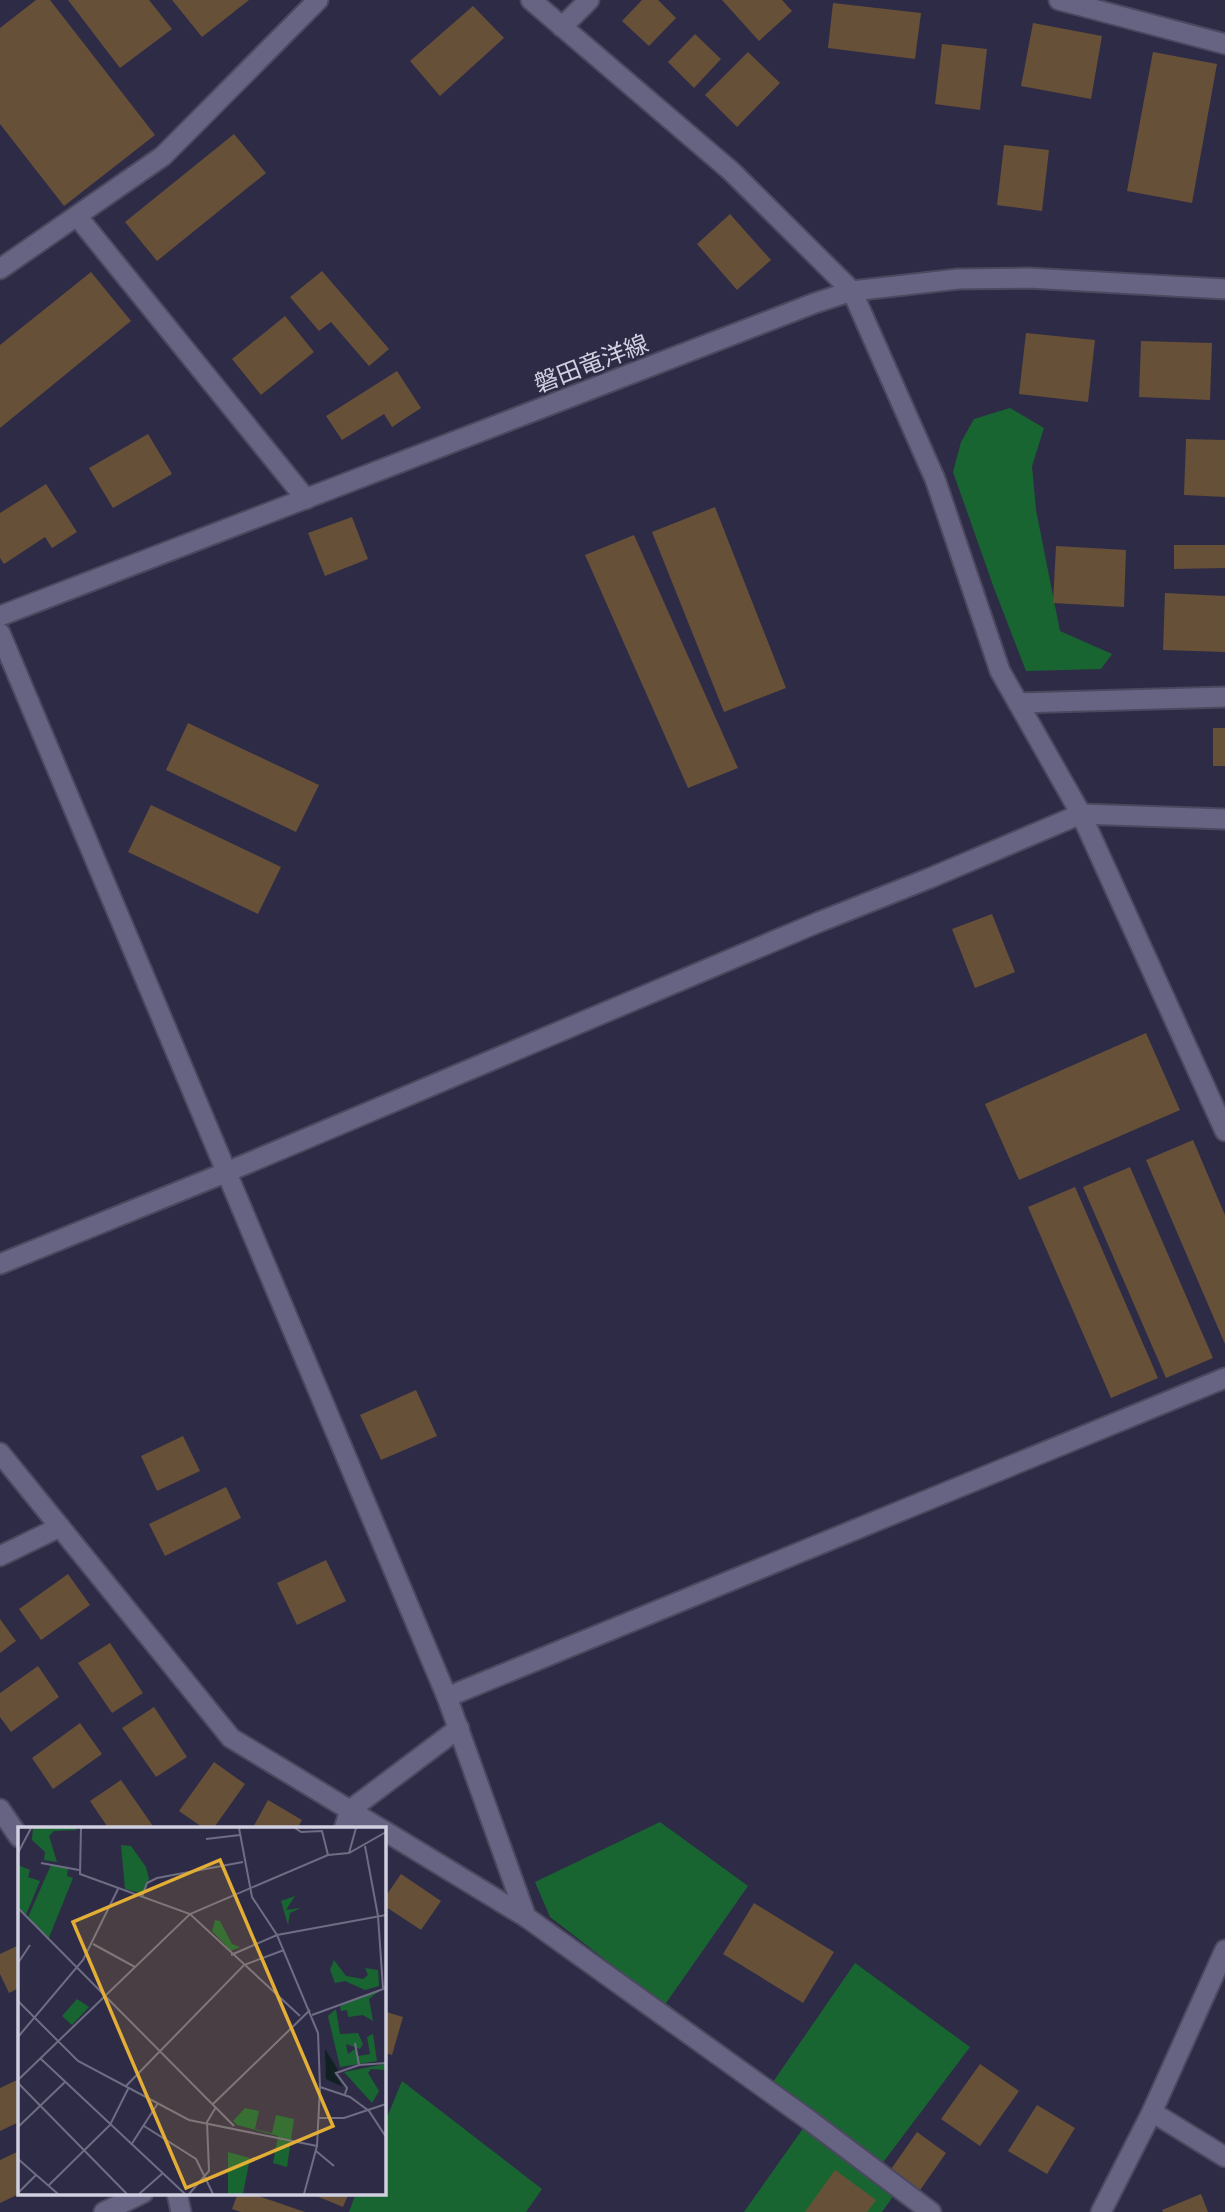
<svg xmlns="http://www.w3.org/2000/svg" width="1225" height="2212" font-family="'Titillium Web','Noto Sans JP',sans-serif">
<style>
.green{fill:#196532}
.building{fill:#675038}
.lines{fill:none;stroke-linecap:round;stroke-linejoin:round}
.minor-casing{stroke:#4b485f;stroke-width:23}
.tertiary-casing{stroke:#4b485f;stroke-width:23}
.secondary-casing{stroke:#4b485f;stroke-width:23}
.minor{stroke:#676483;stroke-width:19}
.tertiary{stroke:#676483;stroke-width:19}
.secondary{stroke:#676483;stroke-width:19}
.labels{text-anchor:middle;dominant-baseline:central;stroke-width:5;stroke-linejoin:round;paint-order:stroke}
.street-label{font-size:24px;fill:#d1d0e1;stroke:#2e2b46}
.inset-road{fill:none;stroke:#6f6d84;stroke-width:2}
.view{fill:#e3ae35;fill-opacity:0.15;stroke:#e3ae35;stroke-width:3.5}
.inset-edge{fill:none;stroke:#d1d0e1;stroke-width:3.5}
</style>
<rect width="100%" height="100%" fill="#2e2b46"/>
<g class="green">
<polygon points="1010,408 1044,428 1032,466 1036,510 1060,631 1112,654 1101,669 1026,671 994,588 953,472 961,442 974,419"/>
<polygon points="660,1822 748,1886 666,2003 773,2082 855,1963 970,2047 881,2165 941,2212 932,2212 550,1917 535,1882"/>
<polygon points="402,2081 542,2189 526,2212 349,2212 356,2193 383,2193 383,2127"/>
<polygon points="809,2120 899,2188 882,2212 744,2212"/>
</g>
<g class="building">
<polygon points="36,0 50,0 155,135 64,206 0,124 0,28"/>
<polygon points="68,0 149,0 172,29 120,68"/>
<polygon points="172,0 249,0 202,37"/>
<polygon points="642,0 658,0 676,18 649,46 622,21"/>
<polygon points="722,0 782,0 792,11 759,41"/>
<polygon points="833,3 921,13 915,59 828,48"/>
<polygon points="473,6 504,38 440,96 410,61"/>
<polygon points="1033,23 1102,36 1091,99 1021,86"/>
<polygon points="695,34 721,59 694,88 668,62"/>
<polygon points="942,44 987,49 980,110 935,104"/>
<polygon points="748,52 780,83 737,127 705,95"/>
<polygon points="1153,52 1217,64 1192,203 1127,191"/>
<polygon points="234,134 266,173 157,261 125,222"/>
<polygon points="1004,145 1049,150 1042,211 997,205"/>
<polygon points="730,214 771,260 737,290 697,244"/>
<polygon points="322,271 389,349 369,366 331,322 319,331 290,297"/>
<polygon points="91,272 131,321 0,428 0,345"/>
<polygon points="285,316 314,352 261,395 232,359"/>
<polygon points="1026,333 1095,340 1088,402 1019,394"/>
<polygon points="1141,341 1212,343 1210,400 1139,397"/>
<polygon points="397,371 421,408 392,427 384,414 342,440 326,416"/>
<polygon points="148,434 172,474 113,508 89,468"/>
<polygon points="1186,439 1225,440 1225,497 1184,495"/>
<polygon points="46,484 77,532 52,548 45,537 4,564 0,558 0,513"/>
<polygon points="715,507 786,688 724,712 652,532"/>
<polygon points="352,517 368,559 325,576 308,533"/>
<polygon points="634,535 738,768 688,788 585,555"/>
<polygon points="1174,545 1225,545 1225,568 1174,569"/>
<polygon points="1056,546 1126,550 1124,607 1053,603"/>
<polygon points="1165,593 1225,596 1225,652 1163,650"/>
<polygon points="188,723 319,785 296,832 166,770"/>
<rect x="1213" y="728" width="12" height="38"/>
<polygon points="151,805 281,867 258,914 128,852"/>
<polygon points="992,914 1015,972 975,988 952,929"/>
<polygon points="1146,1033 1180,1110 1019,1180 985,1104"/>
<polygon points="1193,1140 1225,1215 1225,1344 1146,1160"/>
<polygon points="1130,1167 1213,1358 1166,1378 1083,1187"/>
<polygon points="1075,1187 1158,1378 1111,1398 1028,1207"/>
<polygon points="416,1390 437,1436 381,1460 360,1415"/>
<polygon points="183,1436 200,1471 157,1491 141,1456"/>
<polygon points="226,1487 241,1518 165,1556 149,1524"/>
<polygon points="326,1560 346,1601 297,1625 277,1583"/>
<polygon points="68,1574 90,1605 41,1640 19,1609"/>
<polygon points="0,1619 16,1641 0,1653"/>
<polygon points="110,1643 143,1693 112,1713 78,1663"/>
<polygon points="38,1666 59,1697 11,1732 0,1717 0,1693"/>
<polygon points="154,1707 187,1757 156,1777 122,1728"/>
<polygon points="80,1723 102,1754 53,1789 32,1758"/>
<polygon points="214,1762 245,1784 213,1829 205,1829 179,1811"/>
<polygon points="121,1780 155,1829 109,1829 90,1801"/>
<polygon points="268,1800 302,1820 297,1829 252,1829"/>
<polygon points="401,1874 441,1901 421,1930 383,1905 383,1900"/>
<polygon points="754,1903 834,1952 803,2003 723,1954"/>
<polygon points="19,1945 19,1988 9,1993 0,1974 0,1954"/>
<polygon points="383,2011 403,2017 392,2055 383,2052"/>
<polygon points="980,2064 1019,2091 980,2146 941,2119"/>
<polygon points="19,2079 19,2122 0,2131 0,2088"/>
<polygon points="1037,2105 1075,2128 1047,2174 1008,2151"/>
<polygon points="917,2132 946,2153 918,2193 889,2172"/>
<polygon points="19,2151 19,2194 0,2203 0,2160"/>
<polygon points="835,2170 876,2200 867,2212 805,2212"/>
<polygon points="238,2193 250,2193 305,2212 241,2212 232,2209"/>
<polygon points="309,2193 349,2193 343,2207"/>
<polygon points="1201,2194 1208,2212 1163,2212 1162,2210"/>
</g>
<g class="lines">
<defs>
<g id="minor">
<polyline points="531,0 731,171 852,291 935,479 1000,671 1081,814 1225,1131"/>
<polyline points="1059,0 1225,44"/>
<polyline points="562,27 589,0"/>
<polyline points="77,216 306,499"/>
<polyline points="0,269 163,156 318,0"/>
<polyline points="0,633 447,1697 526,1917"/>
<polyline points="1018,703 1225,697"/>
<polyline points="0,1264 227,1172 819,922 930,878 1081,814 1225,819"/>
<polyline points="0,1453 231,1738 381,1829"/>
<polyline points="0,1556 60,1527"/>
<polyline points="447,1697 1225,1378"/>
<polyline points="0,1809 19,1837"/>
<polyline points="344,1829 350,1810 459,1728"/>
<polyline points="383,1830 526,1917 809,2120 931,2212"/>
<polyline points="1152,2112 1225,2157"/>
<polyline points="177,2193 181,2212"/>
<polyline points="104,2212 143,2193"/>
</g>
<polyline id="tertiary" points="1101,2212 1152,2112 1225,1950"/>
<polyline id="secondary" points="0,616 815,303 852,291 958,279 1029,278 1225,289"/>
</defs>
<use href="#minor" class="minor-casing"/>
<use href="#tertiary" class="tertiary-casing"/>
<use href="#secondary" class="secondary-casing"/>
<use href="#minor" class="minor"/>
<use href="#tertiary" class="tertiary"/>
<use href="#secondary" class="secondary"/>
</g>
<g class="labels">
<g class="street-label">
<text transform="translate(591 363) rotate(-21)">磐田竜洋線</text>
</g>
</g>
<g transform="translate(18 1827)">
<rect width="368" height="368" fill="#2e2b46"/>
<path d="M15,1H57L59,3L36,4L31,9L39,35L26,33L27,25L14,13ZM103,18L113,19L128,40L131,52L125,67L107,62ZM0,38L12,43L10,50L22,54L8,88L0,81ZM33,38L50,41L49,49L55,51L30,113L10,90ZM277,69L268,83L283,81L272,86L270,98L263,74ZM197,93L202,94L214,117L222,120L213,124L194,104ZM316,133L328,149L345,152L350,148L347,141L360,143L361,159L347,163L327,154L317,156L312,143ZM365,161L351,172L355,194L345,188L330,190L329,183L323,184L322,179ZM59,172L71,180L54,198L44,189ZM318,182L322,207L340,206L345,217L342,222L328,217L330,227L337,222L340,229L352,227L349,210L355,207L359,234L322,240L310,189ZM367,237V243L353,242L350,246L361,264L354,276L326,245ZM227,281L241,284L237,302L254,306L258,288L276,292L269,340L255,336L260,309L219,298L215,294ZM210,325L232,331L225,367H210Z" fill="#196532"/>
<path d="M307,222L320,243L316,246L325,260L308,252Z" fill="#112123"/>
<path class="inset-road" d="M63,1L62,47L172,87L282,189M221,1L234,70L259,108L300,206L302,260L332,270L351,284L368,310M277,1L283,5L304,4L310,28M188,12L222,8M347,19L360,89L365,161M0,26L13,1M331,26L338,1M23,36L61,43M124,70L129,56L139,51L225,35M0,81L216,299M75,117L117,140M213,128L259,108L368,88M0,136L12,118M0,174L60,234L171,293L299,319M294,188L368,161M0,210L65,133L100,62M337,216L341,238M23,232L167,367M0,253L172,87L310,28L331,26L368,5M0,256L109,367M108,259L226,138L266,123M327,267L329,261L318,246L341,238L368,236M195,277L292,183M301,291H326L368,277M126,299L178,332L195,367M0,300L47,255M113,318L140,276M298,324L316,339M0,332L40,367M31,358L92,298L111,260M0,366L18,348M121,367L145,346M171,367L191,344L189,295L198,280M286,367L299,319L302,260"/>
<path class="view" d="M202,33L315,299L168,361L55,95Z"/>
<rect width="368" height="368" class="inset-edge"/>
</g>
</svg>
